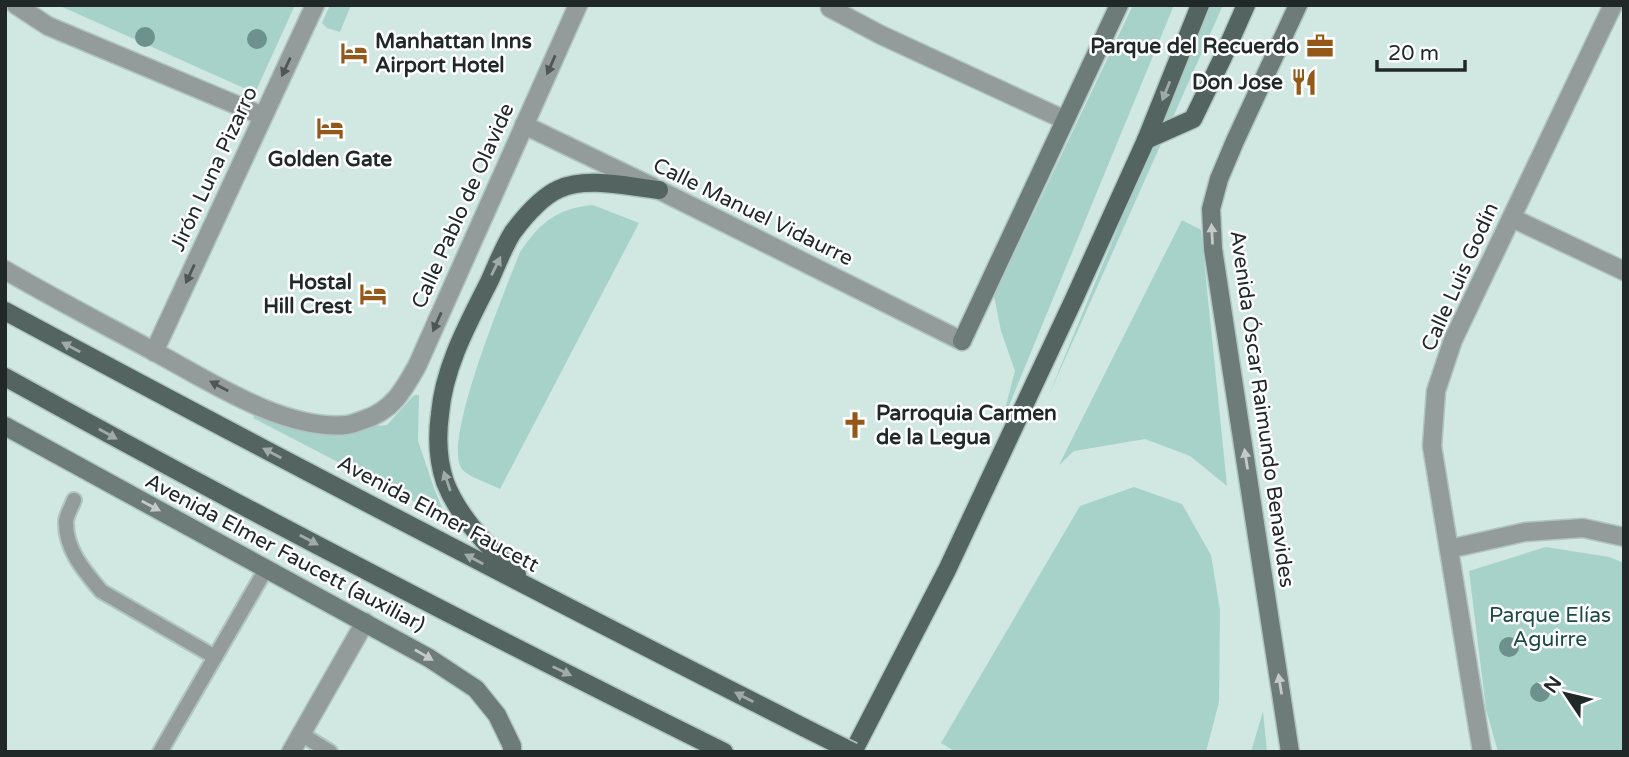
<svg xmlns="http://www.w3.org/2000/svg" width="1629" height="757" font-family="'Varela Round',sans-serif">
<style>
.green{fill:#a7d2ca}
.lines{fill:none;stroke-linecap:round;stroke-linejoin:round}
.service-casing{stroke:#b0c5c1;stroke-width:18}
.minor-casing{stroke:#b0c5c1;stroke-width:21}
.tertiary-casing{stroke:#b0c5c1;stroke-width:21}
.secondary-casing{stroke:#b0c5c1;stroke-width:21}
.primary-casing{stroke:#b0c5c1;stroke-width:21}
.service{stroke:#939c9b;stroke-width:14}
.minor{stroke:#939c9b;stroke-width:18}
.tertiary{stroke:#939c9b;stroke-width:18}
.secondary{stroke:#6d7b79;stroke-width:18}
.primary{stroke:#536461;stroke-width:18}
.primary-bridge-casing{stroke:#b0c5c1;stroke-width:21;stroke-linecap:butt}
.primary-bridge{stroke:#536461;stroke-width:18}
.tree{fill:#6d918c}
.oneway{fill:#4e5756}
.oneway2{fill:#a0aaa8}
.oneway3{fill:#c5cac9}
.labels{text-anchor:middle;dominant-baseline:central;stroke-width:5;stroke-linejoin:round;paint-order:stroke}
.poi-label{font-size:21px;font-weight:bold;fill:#202928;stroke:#fff;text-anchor:end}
.street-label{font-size:21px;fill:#202928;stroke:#fff}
.park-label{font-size:21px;fill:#1c4b45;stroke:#fff}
</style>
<rect width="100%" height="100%" fill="#d0e7e2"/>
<g class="green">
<polygon points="58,5 295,5 255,93"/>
<polygon points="330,5 351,5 340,32 327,28 322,23"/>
<polygon points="1133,5 1174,5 1001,425 1015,371 1001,331 994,296"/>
<polygon points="1210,5 1223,5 1048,397"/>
<path d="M593,205L639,223L500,489C491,484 468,477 462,469C441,443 507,286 520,252C540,223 557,208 593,205Z"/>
<polygon points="1182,220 1201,230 1227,486 1190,456 1145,439 1074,451 1059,465"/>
<polygon points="414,395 419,395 418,441 434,488 446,518 253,418 260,409 335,429 387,425"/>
<polygon points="1134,487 1182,504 1211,555 1220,610 1219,702 1206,752 956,752 941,743 1080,506"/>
<polygon points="1546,547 1609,557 1624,563 1624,752 1498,752 1486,709 1469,571"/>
<polygon points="1263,711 1267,752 1251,752"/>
</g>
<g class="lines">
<defs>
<g id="service">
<path d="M74,500C72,506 67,514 66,521C65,549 84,571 101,591L215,657"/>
<polyline points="301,734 330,752"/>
<polyline points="160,752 266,569"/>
</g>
<g id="minor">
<polyline points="16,5 48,26 263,116"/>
<polyline points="830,8 881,35 1065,120"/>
<polyline points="524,125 653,187"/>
<polyline points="1512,218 1624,271"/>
<polyline points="154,352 315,5"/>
<polyline points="1449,549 1525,532 1583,528 1624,537"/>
<polyline points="291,752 365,622"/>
<polyline points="1482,752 1432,446 1436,391 1453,340 1613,5"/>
</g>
<g id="tertiary">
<polyline points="659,190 962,341"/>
<path d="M5,270C55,299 105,325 155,352C209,381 284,431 347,425C352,424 358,422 363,420C392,411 403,391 417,366L578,5"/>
</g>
<g id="secondary">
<polyline points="962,341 1119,5"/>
<polyline points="5,426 429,658 476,689 497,715 512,746 512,752"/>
<polyline points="1290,752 1213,249 1211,209 1219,179 1235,141 1298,5"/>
</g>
<g id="primary">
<polyline points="1146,140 1193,119 1223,57 1246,5"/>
<path d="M5,311C270,454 537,592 805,728"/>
<path d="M5,377C241,508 482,632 724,752"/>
<path d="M517,574C489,548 459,518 445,482C438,461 437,436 440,414C444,366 469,322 490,280C497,264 504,246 513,232C525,216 541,197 559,189C588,176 629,187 659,190"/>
<polyline points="853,752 947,570 1074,299 1146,140 1200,5"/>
</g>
</defs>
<use href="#service" class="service-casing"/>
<use href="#minor" class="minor-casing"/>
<use href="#tertiary" class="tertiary-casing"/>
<use href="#secondary" class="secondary-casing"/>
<use href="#primary" class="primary-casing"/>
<use href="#service" class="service"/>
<use href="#minor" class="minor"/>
<use href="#tertiary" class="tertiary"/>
<use href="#secondary" class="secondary"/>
<use href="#primary" class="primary"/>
<defs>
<polyline id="primary-bridge" points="805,728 853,752"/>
</defs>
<use href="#primary-bridge" class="primary-bridge-casing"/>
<use href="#primary-bridge" class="primary-bridge"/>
</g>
<g class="tree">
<circle cx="145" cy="37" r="10"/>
<circle cx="257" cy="39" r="10"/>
<circle cx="1509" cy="647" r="10"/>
<circle cx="1540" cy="692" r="10"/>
</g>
<defs><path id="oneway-solid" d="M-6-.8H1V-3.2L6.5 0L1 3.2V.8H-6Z" transform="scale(1.75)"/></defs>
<g class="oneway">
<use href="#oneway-solid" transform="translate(551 65) rotate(114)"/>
<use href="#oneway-solid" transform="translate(286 67) rotate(115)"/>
<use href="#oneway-solid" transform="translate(190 274) rotate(115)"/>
<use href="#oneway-solid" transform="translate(437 322) rotate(114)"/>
<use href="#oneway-solid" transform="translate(219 386) rotate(-152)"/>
</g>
<g class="oneway2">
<use href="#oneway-solid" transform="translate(1166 91) rotate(112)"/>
<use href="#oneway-solid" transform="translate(496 266) rotate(-64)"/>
<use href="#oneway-solid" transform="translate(71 347) rotate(-152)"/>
<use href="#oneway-solid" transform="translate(108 434) rotate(29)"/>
<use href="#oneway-solid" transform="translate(272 453) rotate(-152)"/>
<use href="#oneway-solid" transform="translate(447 481) rotate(-109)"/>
<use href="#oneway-solid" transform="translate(309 540) rotate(28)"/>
<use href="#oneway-solid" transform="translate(474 559) rotate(-152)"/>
<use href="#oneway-solid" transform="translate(562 671) rotate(26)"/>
<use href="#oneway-solid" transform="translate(744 697) rotate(-153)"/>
</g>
<g class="oneway3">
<use href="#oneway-solid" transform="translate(1212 234) rotate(-93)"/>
<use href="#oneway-solid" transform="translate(1246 459) rotate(-99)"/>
<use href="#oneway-solid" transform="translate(151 506) rotate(28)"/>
<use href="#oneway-solid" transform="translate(424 655) rotate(30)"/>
<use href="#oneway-solid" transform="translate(1280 684) rotate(-99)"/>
</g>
<defs>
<symbol id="office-bare" viewBox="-9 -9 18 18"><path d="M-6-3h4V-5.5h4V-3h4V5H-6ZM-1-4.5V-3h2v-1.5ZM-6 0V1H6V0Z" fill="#945819" stroke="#fff" stroke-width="2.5" paint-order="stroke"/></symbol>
<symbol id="hotel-bare" viewBox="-9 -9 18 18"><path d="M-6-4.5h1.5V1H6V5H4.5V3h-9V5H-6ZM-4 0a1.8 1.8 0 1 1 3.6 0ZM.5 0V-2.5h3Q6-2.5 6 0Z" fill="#945819" stroke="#fff" stroke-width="2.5" paint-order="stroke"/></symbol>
<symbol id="restaurant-bare" viewBox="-9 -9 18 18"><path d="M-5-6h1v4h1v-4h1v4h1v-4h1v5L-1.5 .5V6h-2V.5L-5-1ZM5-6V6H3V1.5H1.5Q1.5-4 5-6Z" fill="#945819" stroke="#fff" stroke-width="2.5" paint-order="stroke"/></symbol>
<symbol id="church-bare" viewBox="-9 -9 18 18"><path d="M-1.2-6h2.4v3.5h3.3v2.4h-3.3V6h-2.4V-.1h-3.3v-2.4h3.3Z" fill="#945819" stroke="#fff" stroke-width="2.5" paint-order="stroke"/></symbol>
</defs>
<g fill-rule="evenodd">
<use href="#office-bare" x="1301" y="27" width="38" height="38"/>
<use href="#hotel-bare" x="335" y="34" width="38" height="38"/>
<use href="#restaurant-bare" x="1285" y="63" width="38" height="38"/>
<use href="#hotel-bare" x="311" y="109" width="38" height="38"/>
<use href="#hotel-bare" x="354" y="275" width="38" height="38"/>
<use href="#church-bare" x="836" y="406" width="38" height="38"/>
</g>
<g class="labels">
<g class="poi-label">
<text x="375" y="41" text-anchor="start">Manhattan Inns<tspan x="375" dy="24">Airport Hotel</tspan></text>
<text x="1299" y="46">Parque del Recuerdo</text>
<text x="1283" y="82">Don Jose</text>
<text x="330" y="159" text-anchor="middle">Golden Gate</text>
<text x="352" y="282">Hostal<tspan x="352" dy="24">Hill Crest</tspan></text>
<text x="876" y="413" text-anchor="start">Parroquia Carmen<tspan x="876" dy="24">de la Legua</tspan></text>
</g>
<g class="street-label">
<text transform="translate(214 169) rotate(-65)">Jirón Luna Pizarro</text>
<text transform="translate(463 206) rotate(-66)">Calle Pablo de Olavide</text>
<text transform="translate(753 212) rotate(26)">Calle Manuel Vidaurre</text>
<text transform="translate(1460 277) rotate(-66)">Calle Luis Godín</text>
<text transform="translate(1262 409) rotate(82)">Avenida Óscar Raimundo Benavides</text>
<text transform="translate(438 514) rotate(28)">Avenida Elmer Faucett</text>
<text transform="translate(285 553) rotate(28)">Avenida Elmer Faucett (auxiliar)</text>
</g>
<g class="park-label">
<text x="1550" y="615">Parque Elías<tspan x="1550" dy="24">Aguirre</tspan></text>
</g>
</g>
<rect width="1629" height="757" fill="none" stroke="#202928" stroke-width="14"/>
<g transform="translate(1566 694) rotate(305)" stroke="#ffffff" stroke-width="5" paint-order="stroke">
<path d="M0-5L12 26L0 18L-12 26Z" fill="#202928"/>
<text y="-10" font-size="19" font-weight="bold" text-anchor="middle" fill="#202928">N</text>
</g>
<path d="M1377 60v10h88v-10" fill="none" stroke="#202928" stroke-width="3.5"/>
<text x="1388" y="60" font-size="21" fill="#202928" stroke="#ffffff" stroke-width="5" paint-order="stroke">20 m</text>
</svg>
